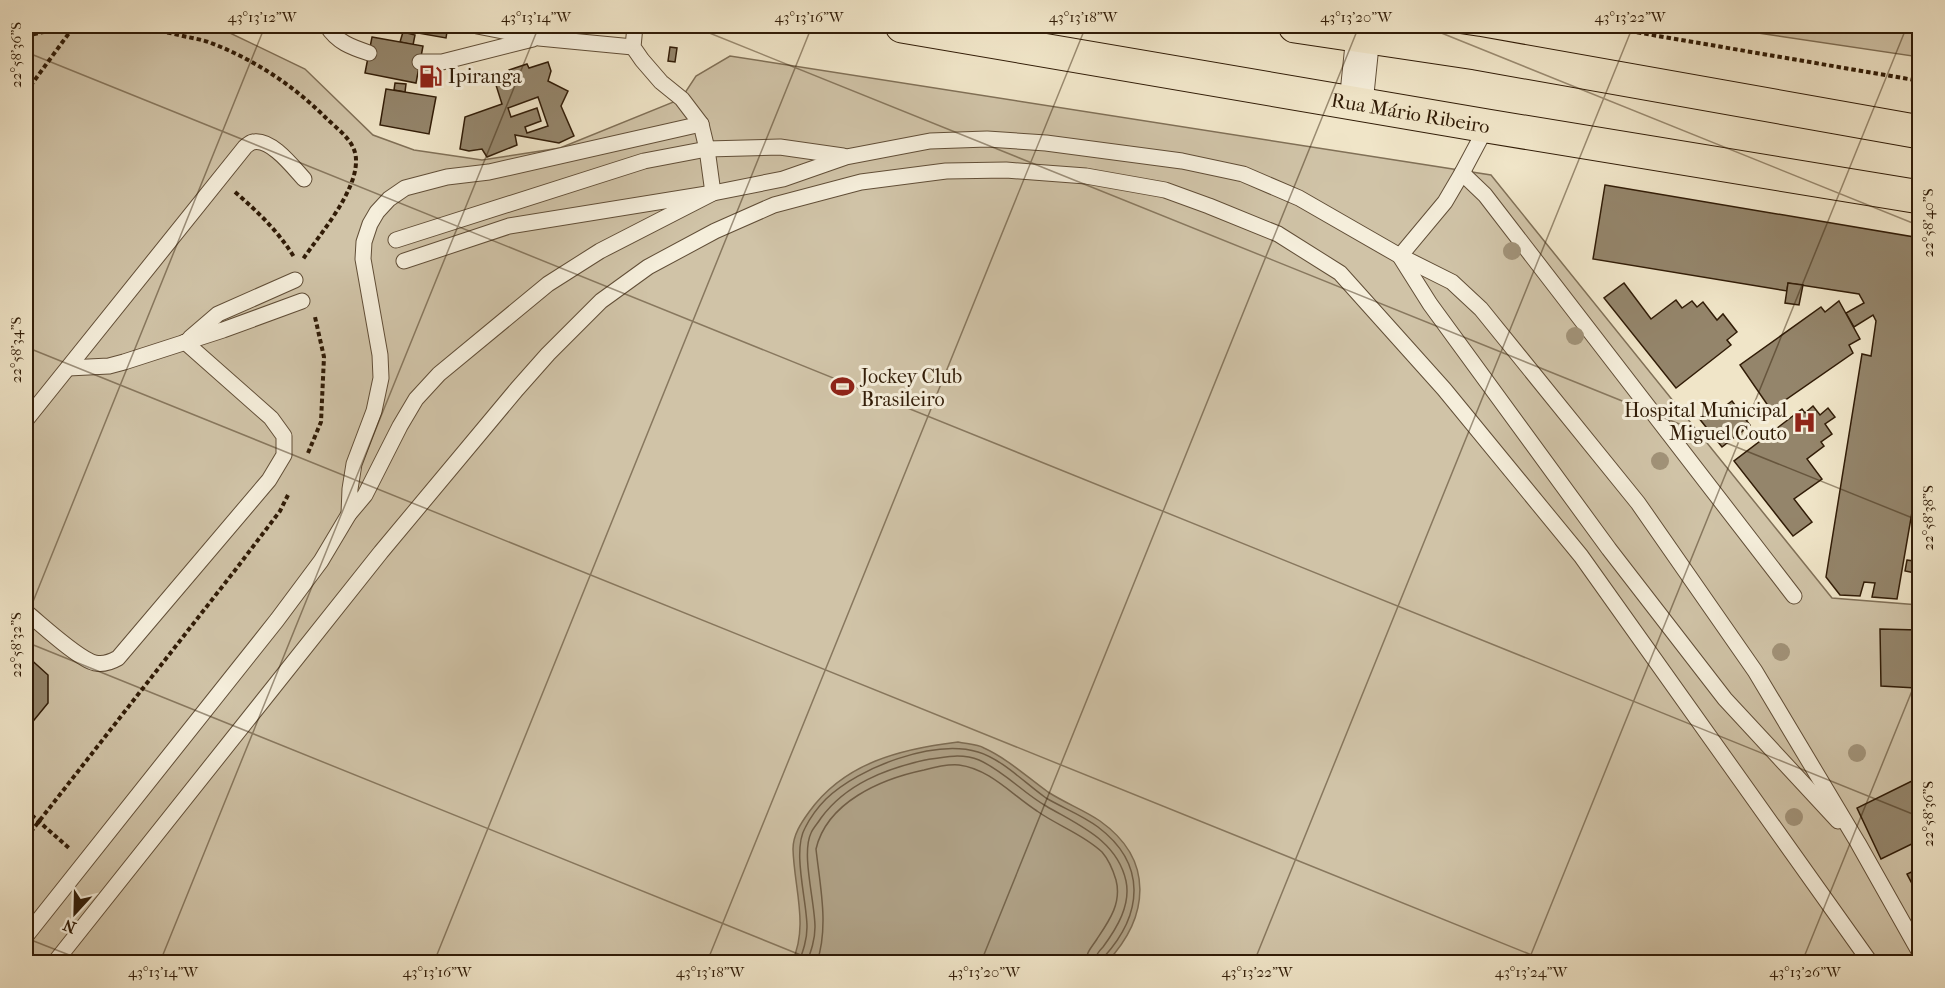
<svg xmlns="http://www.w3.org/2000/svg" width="1945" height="988" font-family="'IM FELL French Canon',serif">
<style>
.green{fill:#d0c3a7;stroke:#807057;stroke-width:1.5}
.water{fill:#afa186;stroke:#7d6c53;stroke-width:1.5}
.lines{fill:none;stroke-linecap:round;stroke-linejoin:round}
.shore{stroke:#705e46;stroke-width:1.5}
.building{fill:#94856b;stroke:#311c07;stroke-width:1.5;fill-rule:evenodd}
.service-casing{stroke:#614e37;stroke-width:17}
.tertiary-casing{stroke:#614e37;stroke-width:35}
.trunk-casing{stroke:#311c07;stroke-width:35}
.path{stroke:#311c07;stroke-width:4;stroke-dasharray:4.5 3;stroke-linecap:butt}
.service{stroke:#f5eedb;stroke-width:15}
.tertiary{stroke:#f5eedb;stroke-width:33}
.trunk{stroke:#f0e5c8;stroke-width:33}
.tree{fill:#a19278}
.ticks{fill:none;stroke:#311c07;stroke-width:1.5;stroke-opacity:0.45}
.labels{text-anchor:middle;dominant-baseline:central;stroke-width:6;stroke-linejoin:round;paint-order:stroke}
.poi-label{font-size:20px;fill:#311c07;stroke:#f5eedb;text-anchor:start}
.street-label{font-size:20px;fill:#311c07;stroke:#f5eedb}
.neatline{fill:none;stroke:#311c07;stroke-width:2}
.ticks-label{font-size:15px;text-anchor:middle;fill:#311c07}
</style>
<rect width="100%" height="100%" fill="#f0e5c8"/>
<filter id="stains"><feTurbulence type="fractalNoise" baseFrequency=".00333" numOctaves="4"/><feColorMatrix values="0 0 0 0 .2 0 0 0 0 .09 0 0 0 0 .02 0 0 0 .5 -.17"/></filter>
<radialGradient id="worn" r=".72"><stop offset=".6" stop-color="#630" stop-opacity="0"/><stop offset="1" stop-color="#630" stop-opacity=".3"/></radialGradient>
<g class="green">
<polygon points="43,26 185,26 230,33 305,69 373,135 414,150 482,160 560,148 681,99 696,76 730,56 1491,175 1832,598 1919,605 1919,962 26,962 26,31"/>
<polygon points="1711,26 1919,26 1919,57"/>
</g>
<path class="water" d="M958,742C966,744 977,744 984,748C1008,759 1027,777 1048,792C1065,803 1084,810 1100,821C1155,860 1149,917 1107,962H792C809,926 794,888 793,849C793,835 801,823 809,812C844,763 900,749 958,742Z"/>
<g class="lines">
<g class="shore">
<path d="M799,962C803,951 807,940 807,927C807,901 792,851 805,828C810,818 819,806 826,799C859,767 934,739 978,752C1002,759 1026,784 1046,798C1063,808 1082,815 1098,827C1147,864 1143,914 1104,957L1103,962"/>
<path d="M807,962C811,951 815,940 815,927C815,902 801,854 811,833C813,828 818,823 821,818C846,784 885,769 925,760C943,757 962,753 979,760C1004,771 1023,793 1046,806C1078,825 1117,840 1126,881C1131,905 1117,928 1103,947C1098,952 1096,955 1095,962"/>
<path d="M817,962C829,926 820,886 816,849C827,802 881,779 924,770C935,767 948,764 959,765C990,769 1012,795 1037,811C1058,826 1083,834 1102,852C1109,860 1113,870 1116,880C1122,903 1109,921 1097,939C1092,947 1086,952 1086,962"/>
</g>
</g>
<g class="building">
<polygon points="396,26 448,26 446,38 395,29"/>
<polygon points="403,32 415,35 413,45 400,42"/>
<polygon points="372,37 423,46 416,83 365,73"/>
<polygon points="670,47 677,48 675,62 668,61"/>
<path d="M548,62L551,71L548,81L568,91L561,106L574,136L559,143L515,135L517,145L487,157L482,149L469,151L460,149L465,117L502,104L495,82L511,76L509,70L527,64L529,68ZM538,97L548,126L527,133L525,127L541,121L537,108L511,117L508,108Z"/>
<polygon points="395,83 406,84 405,92 394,90"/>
<polygon points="386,89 436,97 429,134 380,125"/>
<polygon points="1605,185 1920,238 1920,466 1897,599 1872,597 1875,583 1864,582 1860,596 1840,595 1826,577 1862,354 1871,356 1876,321 1873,315 1854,327 1846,313 1864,303 1859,294 1788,283 1787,291 1593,259"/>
<polygon points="1624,283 1651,319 1676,300 1682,308 1692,301 1697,307 1703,302 1717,320 1723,314 1737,332 1727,340 1731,345 1676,388 1604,298"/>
<polygon points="1788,283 1803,285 1799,305 1785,303"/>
<polygon points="1839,301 1860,339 1849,345 1853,353 1771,410 1740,365 1821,307 1825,312"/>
<polygon points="1732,401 1750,425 1722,447 1698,417 1704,412 1708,419"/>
<polygon points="1813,406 1820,415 1828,408 1835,417 1825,424 1832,434 1821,442 1824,446 1807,459 1822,479 1794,499 1812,522 1793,536 1734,461 1802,409 1805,413"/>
<polygon points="1907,560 1920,562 1920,574 1905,571"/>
<polygon points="1880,629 1918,630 1916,688 1881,686"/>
<polygon points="26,655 48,675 48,703 30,725 26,725"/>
<polygon points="1920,777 1920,840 1881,859 1857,808"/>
<polygon points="1920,868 1920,899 1907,874"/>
</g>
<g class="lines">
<defs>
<g id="service">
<path d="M327,26C337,42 351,47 369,53"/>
<polyline points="477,26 539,38 633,47"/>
<polyline points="420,62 442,62 533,39"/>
<polyline points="1462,173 1485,195 1794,596"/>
<polyline points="396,240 644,161 707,149 780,147 843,156"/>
<polyline points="1400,256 1445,202 1462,173 1487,126"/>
<polyline points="1401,258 1430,304 1609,549 1725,699 1838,821"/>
<polyline points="404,261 509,226 713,193 783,179 846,157 930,141 987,139 1046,143 1182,161 1243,174 1299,198 1400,256 1452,282 1481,309 1638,503 1755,671 1858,843 1920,953"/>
<polyline points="190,338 218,314 295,280"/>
<polyline points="68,368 109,366 124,362 223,330 302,301"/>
<path d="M26,420L245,147C246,146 251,142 253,142C271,138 293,167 304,179"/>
<polyline points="349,514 350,489 354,464 374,411 381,378 380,355 363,259 364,242 370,224 377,212 389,199 405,188 447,177 489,172 701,124"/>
<path d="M26,612C41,624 78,659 95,663C104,665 111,662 118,658L269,480L284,455V436L271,418L185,342"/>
<polyline points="26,936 277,620 321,561 349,514 365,495 400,426 416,399 439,374 548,284 600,251 713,193 707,149 701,124 682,99 661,82 642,60 633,47 635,26"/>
<polyline points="55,962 381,552 517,389 548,354 601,301 648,267 715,231 774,205 861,182 946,171 1006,170 1086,176 1165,190 1209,206 1278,234 1340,273 1444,389 1581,556 1870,962"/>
</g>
<polyline id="tertiary" points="1356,103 1364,26"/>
<g id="trunk">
<path id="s1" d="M902,26L1487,126L1920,197"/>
<polyline points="1295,26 1476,53 1920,132"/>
</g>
</defs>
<use href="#service" class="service-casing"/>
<use href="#tertiary" class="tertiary-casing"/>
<use href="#trunk" class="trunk-casing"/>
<g class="path">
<polyline points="1600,26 1920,81"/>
<path d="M26,36C76,23 128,23 179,35C190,38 201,39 211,43C253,59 293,85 325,117C337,129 356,141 356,160C357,191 321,233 303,259"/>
<polyline points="26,92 72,29"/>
<path d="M235,192C258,212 278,231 294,257"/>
<polyline points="308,453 321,422 324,357 315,317"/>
<polyline points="26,810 70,849"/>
<polyline points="26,838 236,569 280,511 288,495"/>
</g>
<use href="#service" class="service"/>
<use href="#tertiary" class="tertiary"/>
<use href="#trunk" class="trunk"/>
</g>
<g class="tree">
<circle cx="1512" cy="251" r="9"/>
<circle cx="1575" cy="336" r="9"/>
<circle cx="1660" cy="461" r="9"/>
<circle cx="1781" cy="652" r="9"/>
<circle cx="1857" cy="753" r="9"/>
<circle cx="1794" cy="817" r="9"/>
</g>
<path class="ticks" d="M692,26L1920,521M1424,26L1920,226M26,52L1920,817M26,347L1549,962M26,619L265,26M26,642L818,962M26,938L87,962M160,962L539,26M434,962L812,26M707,962L1086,26M981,962L1359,26M1254,962L1633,26M1528,962L1907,26M1802,962L1920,671"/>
<defs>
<symbol id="fuel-bare" viewBox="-9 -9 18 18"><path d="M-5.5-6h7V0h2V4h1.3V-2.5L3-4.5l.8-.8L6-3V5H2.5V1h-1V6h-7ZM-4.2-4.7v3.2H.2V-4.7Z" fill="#8f2418" stroke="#f5eedb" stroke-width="2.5" paint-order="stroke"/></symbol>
<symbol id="stadium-bare" viewBox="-9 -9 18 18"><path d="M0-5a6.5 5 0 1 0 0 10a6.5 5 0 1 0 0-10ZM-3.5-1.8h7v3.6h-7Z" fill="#8f2418" stroke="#f5eedb" stroke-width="2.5" paint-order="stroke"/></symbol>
<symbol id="hospital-bare" viewBox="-9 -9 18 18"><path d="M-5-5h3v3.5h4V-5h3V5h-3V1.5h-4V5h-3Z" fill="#8f2418" stroke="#f5eedb" stroke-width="2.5" paint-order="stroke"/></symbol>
</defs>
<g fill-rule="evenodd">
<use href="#fuel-bare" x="414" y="60" width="33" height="33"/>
<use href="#stadium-bare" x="826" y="370" width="33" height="33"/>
<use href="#hospital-bare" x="1788" y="406" width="33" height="33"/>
</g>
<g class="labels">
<g class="poi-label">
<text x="448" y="76">Ipiranga</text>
<text x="861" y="376">Jockey Club<tspan x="861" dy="23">Brasileiro</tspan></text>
<text x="1787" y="410" text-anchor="end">Hospital Municipal<tspan x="1787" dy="23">Miguel Couto</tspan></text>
</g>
<g class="street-label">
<text stroke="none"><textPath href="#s1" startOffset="516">Rua Mário Ribeiro</textPath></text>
</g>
</g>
<rect width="1945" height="988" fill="none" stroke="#f0e5c8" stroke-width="66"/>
<g transform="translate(75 913) rotate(202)" stroke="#f5eedb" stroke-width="4.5" paint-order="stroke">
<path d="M0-4.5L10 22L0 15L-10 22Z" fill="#311c07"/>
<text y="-9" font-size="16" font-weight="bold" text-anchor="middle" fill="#311c07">N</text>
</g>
<rect x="33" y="33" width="1879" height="922" class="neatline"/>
<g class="ticks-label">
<text x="262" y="22">43°13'12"W</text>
<text x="536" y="22">43°13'14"W</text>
<text x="809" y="22">43°13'16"W</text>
<text x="1083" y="22">43°13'18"W</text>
<text x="1356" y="22">43°13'20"W</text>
<text x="1630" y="22">43°13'22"W</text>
<text transform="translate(16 55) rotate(-90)" y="5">22°58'36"S</text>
<text transform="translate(1928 223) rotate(-90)" y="5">22°58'40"S</text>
<text transform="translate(16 350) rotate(-90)" y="5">22°58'34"S</text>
<text transform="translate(1928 518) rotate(-90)" y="5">22°58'38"S</text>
<text transform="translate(16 645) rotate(-90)" y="5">22°58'32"S</text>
<text transform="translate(1928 814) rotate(-90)" y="5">22°58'36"S</text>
<text x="163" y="977">43°13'14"W</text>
<text x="437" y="977">43°13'16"W</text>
<text x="710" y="977">43°13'18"W</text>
<text x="984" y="977">43°13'20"W</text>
<text x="1257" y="977">43°13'22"W</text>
<text x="1531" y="977">43°13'24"W</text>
<text x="1805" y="977">43°13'26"W</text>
</g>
<rect width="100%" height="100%" filter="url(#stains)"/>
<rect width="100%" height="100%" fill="url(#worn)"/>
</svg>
